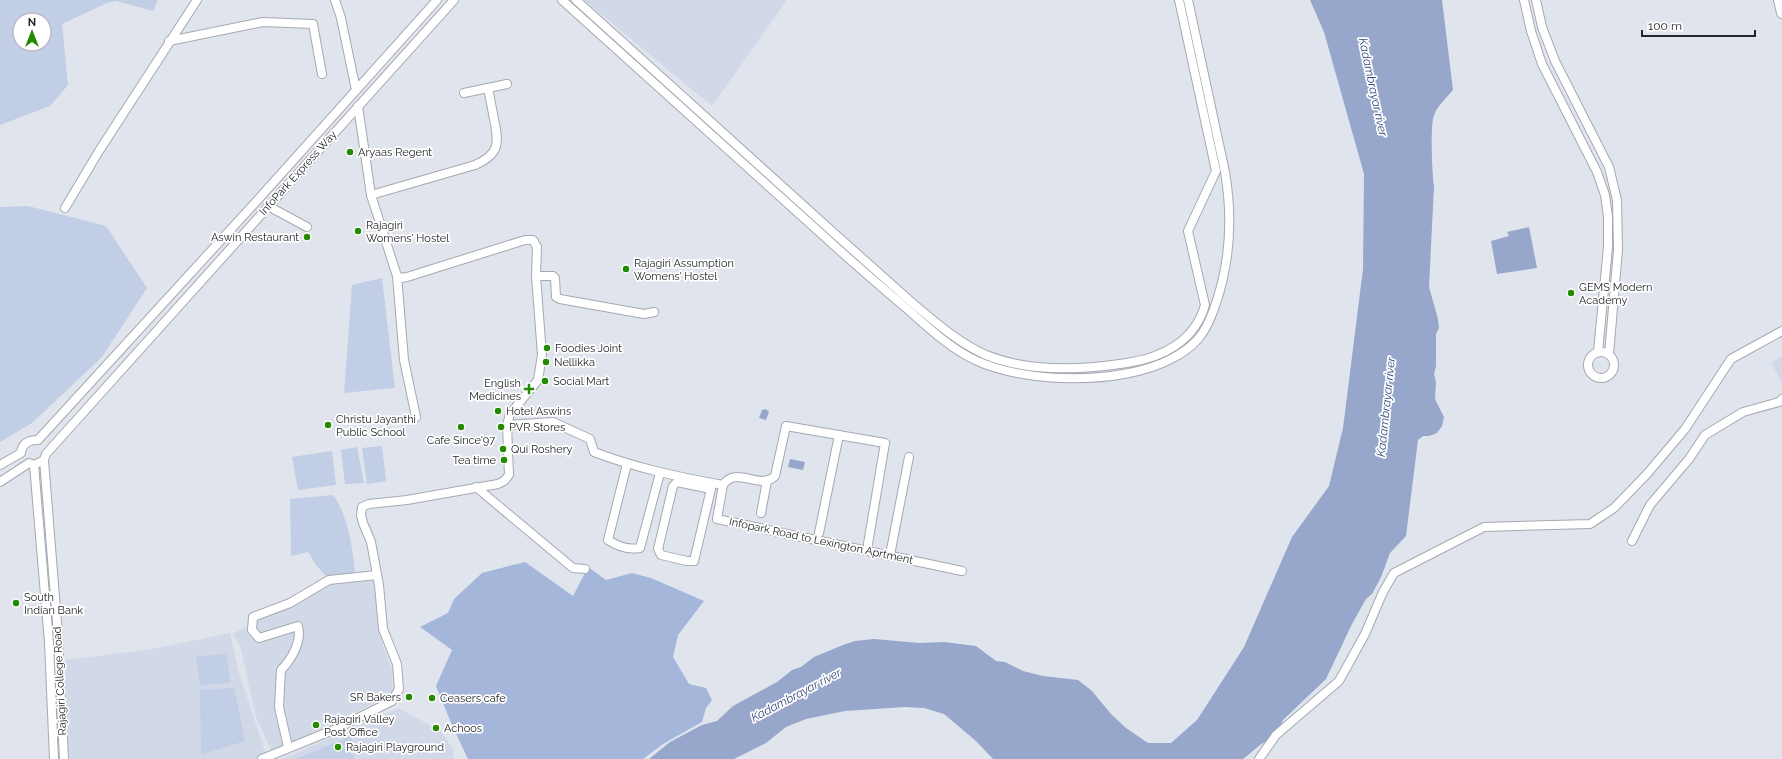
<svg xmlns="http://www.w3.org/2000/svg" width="1782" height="759" font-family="Raleway,sans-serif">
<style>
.built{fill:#d1d8e8}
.green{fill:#c2cee5;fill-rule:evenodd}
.forest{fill:#a5b6db}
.water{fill:#96a7cb}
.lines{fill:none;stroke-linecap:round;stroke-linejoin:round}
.minor-casing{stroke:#a5a9b1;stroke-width:10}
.major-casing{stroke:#a5a9b1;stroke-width:12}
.minor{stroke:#fff;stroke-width:8}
.major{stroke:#fff;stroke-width:10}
.poi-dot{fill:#248a01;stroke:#fff;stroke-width:1.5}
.labels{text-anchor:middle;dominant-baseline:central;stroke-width:3.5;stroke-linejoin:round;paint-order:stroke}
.poi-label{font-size:11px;fill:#232528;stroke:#fff;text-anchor:start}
.street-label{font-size:11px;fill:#232528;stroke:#fff}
.water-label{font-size:12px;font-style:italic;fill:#364b7c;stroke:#fff}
</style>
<rect width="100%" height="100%" fill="#e0e4ed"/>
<g class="built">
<polygon points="584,0 787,0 712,106"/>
<polygon points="1782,357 1782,383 1771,362"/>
<polygon points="359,578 373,581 382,644 392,669 393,694 272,752 256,717 240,645 233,634 327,580"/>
<polygon points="230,633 239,673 267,757 262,759 69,759 65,660 147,650"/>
<polygon points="398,708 441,731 453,750 454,759 282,759"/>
</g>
<g class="green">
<path d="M0,0H158L153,11L116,1L107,3L62,24L68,85L50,106L0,125ZM20,20H44V44H20Z"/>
<polygon points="28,206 106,226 147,288 102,357 32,423 0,442 0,207"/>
<polygon points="382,278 395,388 344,393 352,285"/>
<polygon points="382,446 386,481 367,484 362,448"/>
<polygon points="357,447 364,483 345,484 341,450"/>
<polygon points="332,451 336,485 298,490 292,457"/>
<path d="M333,495C348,515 353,549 355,574L327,577L316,565L308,552L291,556L290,499Z"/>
<polygon points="226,654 231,683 200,685 196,657"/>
<polygon points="234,688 245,741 201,755 200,690"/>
<polygon points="351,736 354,759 296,759"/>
</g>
<polygon class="forest" points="525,562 573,596 588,567 606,580 632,573 651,578 704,601 678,635 673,657 689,684 706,688 712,700 706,708 702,722 663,744 643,759 468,759 452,725 436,686 452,650 420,627 448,613 454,599 482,573"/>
<g class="water">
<path d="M1310,0H1442L1453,90C1448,96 1436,108 1434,115C1430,125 1432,174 1434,186L1429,287L1438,319L1439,328L1436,334V366L1434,374L1436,382L1435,399L1444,417L1442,426L1437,433L1429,436H1423L1418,440L1406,536L1390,553L1381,577L1372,594L1366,599L1352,624L1326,679L1283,720L1276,735L1260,745L1243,759H993L976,741L944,714L924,708L905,707L845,711L806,719L786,727L766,743L734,759H649L670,742L702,725L717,721L733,706L777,682L792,670L801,667L814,657L843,645L855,641L874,639L919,643L944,642L976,646L996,661L1005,662L1023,671L1043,676L1078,680L1092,691L1111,714L1126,728L1148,743H1171L1197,720L1244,647L1292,537L1329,486L1343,428L1363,269L1364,174L1324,32Z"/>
<polygon points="1529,227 1537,268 1497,274 1491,241 1509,236 1507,232"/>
<polygon points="766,409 769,412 766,420 759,418 762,410"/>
<polygon points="790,459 805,462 803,470 788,467"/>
</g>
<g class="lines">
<defs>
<g id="minor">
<polyline points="335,0 341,18 356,90"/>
<path d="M562,0C650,79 738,159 826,238C852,262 879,285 906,308C928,327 948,347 975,360C1026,384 1121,385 1171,359C1181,354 1191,347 1198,339C1206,330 1210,320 1214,309C1230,265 1233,219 1225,172L1188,0"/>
<path d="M576,0C662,78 749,156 835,234C860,256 884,278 909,300C934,321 957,342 986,355C1030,373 1082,370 1127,363C1162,358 1195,341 1205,305L1188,231L1216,171L1179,0"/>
<polyline points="1524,0 1531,31 1542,64 1597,172 1605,195 1608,217 1608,247 1598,352"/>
<polyline points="1536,0 1542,27 1555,61 1609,167 1617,200 1618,250 1609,354"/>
<polyline points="169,41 263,22 313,24 322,74"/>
<polyline points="464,93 488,88"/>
<path d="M358,106L371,195L397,276L402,278L407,277L525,240H533L537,247L536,276L542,355L538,380L510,414L507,425L553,422L590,439L594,452C636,468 679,477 723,485L717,519L962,571"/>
<path d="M371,195L475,165C500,154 499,143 494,119C492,109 490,98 488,88L507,84"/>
<polyline points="268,206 307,227"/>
<polyline points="65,208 99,151 197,0"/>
<polyline points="397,276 404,360 416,417"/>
<polyline points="536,276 553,276 555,278 556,297 560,299 644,314 654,312"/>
<circle cx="1601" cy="365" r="13"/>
<polyline points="44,460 57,622 64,759"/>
<path d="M627,464L608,540C617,546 629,550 640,548L660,473"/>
<path d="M0,465L21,453C22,443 29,440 38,440L254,204L437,0"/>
<polyline points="34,465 49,642 54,759"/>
<polyline points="0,482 29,463 34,465 44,460 46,454 454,0"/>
<polygon points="677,482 711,489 694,561 687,561 661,555 658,549 673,486"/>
<path d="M723,485C736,465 759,491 775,476L786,426L885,443L868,544"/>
<polyline points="476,487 573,568 585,569"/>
<polyline points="761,513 767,481"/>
<polyline points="819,533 839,435"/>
<polyline points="1632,541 1650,505 1689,459 1705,435 1743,412 1779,402 1782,399"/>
<polyline points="890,555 909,457"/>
<path d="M288,747L279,707L281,670C292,659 302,641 298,626L259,638L252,630L253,617L290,603L329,580L377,575"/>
<polyline points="262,759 338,728 392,701 399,689 397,664 383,629 379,585 371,542 363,523 361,515 362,507 369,504 407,500 498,484 504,481 509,475 507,425"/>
<polyline points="1259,759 1276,735 1339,681 1365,634 1383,592 1394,573 1484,527 1590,524 1614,508 1647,474 1685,429 1731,359 1782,331"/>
</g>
<polyline id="major" points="1779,0 1782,13"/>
</defs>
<use href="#minor" class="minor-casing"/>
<use href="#major" class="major-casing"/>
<use href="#minor" class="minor"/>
<use href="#major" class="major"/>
</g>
<g class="poi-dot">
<circle cx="350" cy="152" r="4"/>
<circle cx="358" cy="231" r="4"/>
<circle cx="307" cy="237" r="4"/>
<circle cx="626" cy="269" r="4"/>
<circle cx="1571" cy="293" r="4"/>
<circle cx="547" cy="348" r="4"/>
<circle cx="546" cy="362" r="4"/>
<circle cx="545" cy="381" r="4"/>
<path d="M527 383h4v4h4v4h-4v4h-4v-4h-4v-4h4z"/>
<circle cx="498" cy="411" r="4"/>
<circle cx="328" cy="425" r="4"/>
<circle cx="461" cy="427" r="4"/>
<circle cx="501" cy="427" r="4"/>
<circle cx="503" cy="449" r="4"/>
<circle cx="504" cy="460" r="4"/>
<circle cx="16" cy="603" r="4"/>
<circle cx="409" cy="697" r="4"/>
<circle cx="432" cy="698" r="4"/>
<circle cx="316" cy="725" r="4"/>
<circle cx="436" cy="728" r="4"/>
<circle cx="338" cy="747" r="4"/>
</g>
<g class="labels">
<g class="poi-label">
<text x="358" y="152">Aryaas Regent</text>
<text x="366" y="225">Rajagiri<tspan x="366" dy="13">Womens' Hostel</tspan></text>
<text x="299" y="237" text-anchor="end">Aswin Restaurant</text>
<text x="634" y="263">Rajagiri Assumption<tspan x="634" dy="13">Womens' Hostel</tspan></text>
<text x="1579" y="287">GEMS Modern<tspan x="1579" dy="13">Academy</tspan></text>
<text x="555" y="348">Foodies Joint</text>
<text x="554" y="362">Nellikka</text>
<text x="553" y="381">Social Mart</text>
<text x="521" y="383" text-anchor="end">English<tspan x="521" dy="13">Medicines</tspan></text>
<text x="506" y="411">Hotel Aswins</text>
<text x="336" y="419">Christu Jayanthi<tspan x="336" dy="13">Public School</tspan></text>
<text x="509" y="427">PVR Stores</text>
<text x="461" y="440" text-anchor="middle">Cafe Since'97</text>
<text x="511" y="449">Qui Roshery</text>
<text x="496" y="460" text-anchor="end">Tea time</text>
<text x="24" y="597">South<tspan x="24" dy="13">Indian Bank</tspan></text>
<text x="401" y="697" text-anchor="end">SR Bakers</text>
<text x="440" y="698">Ceasers cafe</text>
<text x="324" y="719">Rajagiri Valley<tspan x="324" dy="13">Post Office</tspan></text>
<text x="444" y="728">Achoos</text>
<text x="346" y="747">Rajagiri Playground</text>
</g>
<g class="street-label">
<text transform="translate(298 173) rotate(-48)">InfoPark Express Way</text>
<text transform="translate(821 541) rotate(12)">Infopark Road to Lexington Aprtment</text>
<text transform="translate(60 681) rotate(-93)">Rajagiri College Road</text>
</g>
<g class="water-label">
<text transform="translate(1373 87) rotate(78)">Kadambrayar river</text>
<text transform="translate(1386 407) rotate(-84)">Kadambrayar river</text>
<text transform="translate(796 695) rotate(-28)">Kadambrayar river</text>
</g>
</g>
<g transform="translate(32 32)"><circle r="19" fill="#ffffff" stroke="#a7a8a9"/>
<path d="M0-3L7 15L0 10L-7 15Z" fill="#248a01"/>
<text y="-6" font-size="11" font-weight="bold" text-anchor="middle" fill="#232528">N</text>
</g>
<path d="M1642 30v6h113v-6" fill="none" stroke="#232528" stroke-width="2"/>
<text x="1648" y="30" font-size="12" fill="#232528" stroke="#ffffff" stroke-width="3" paint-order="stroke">100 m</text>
</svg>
